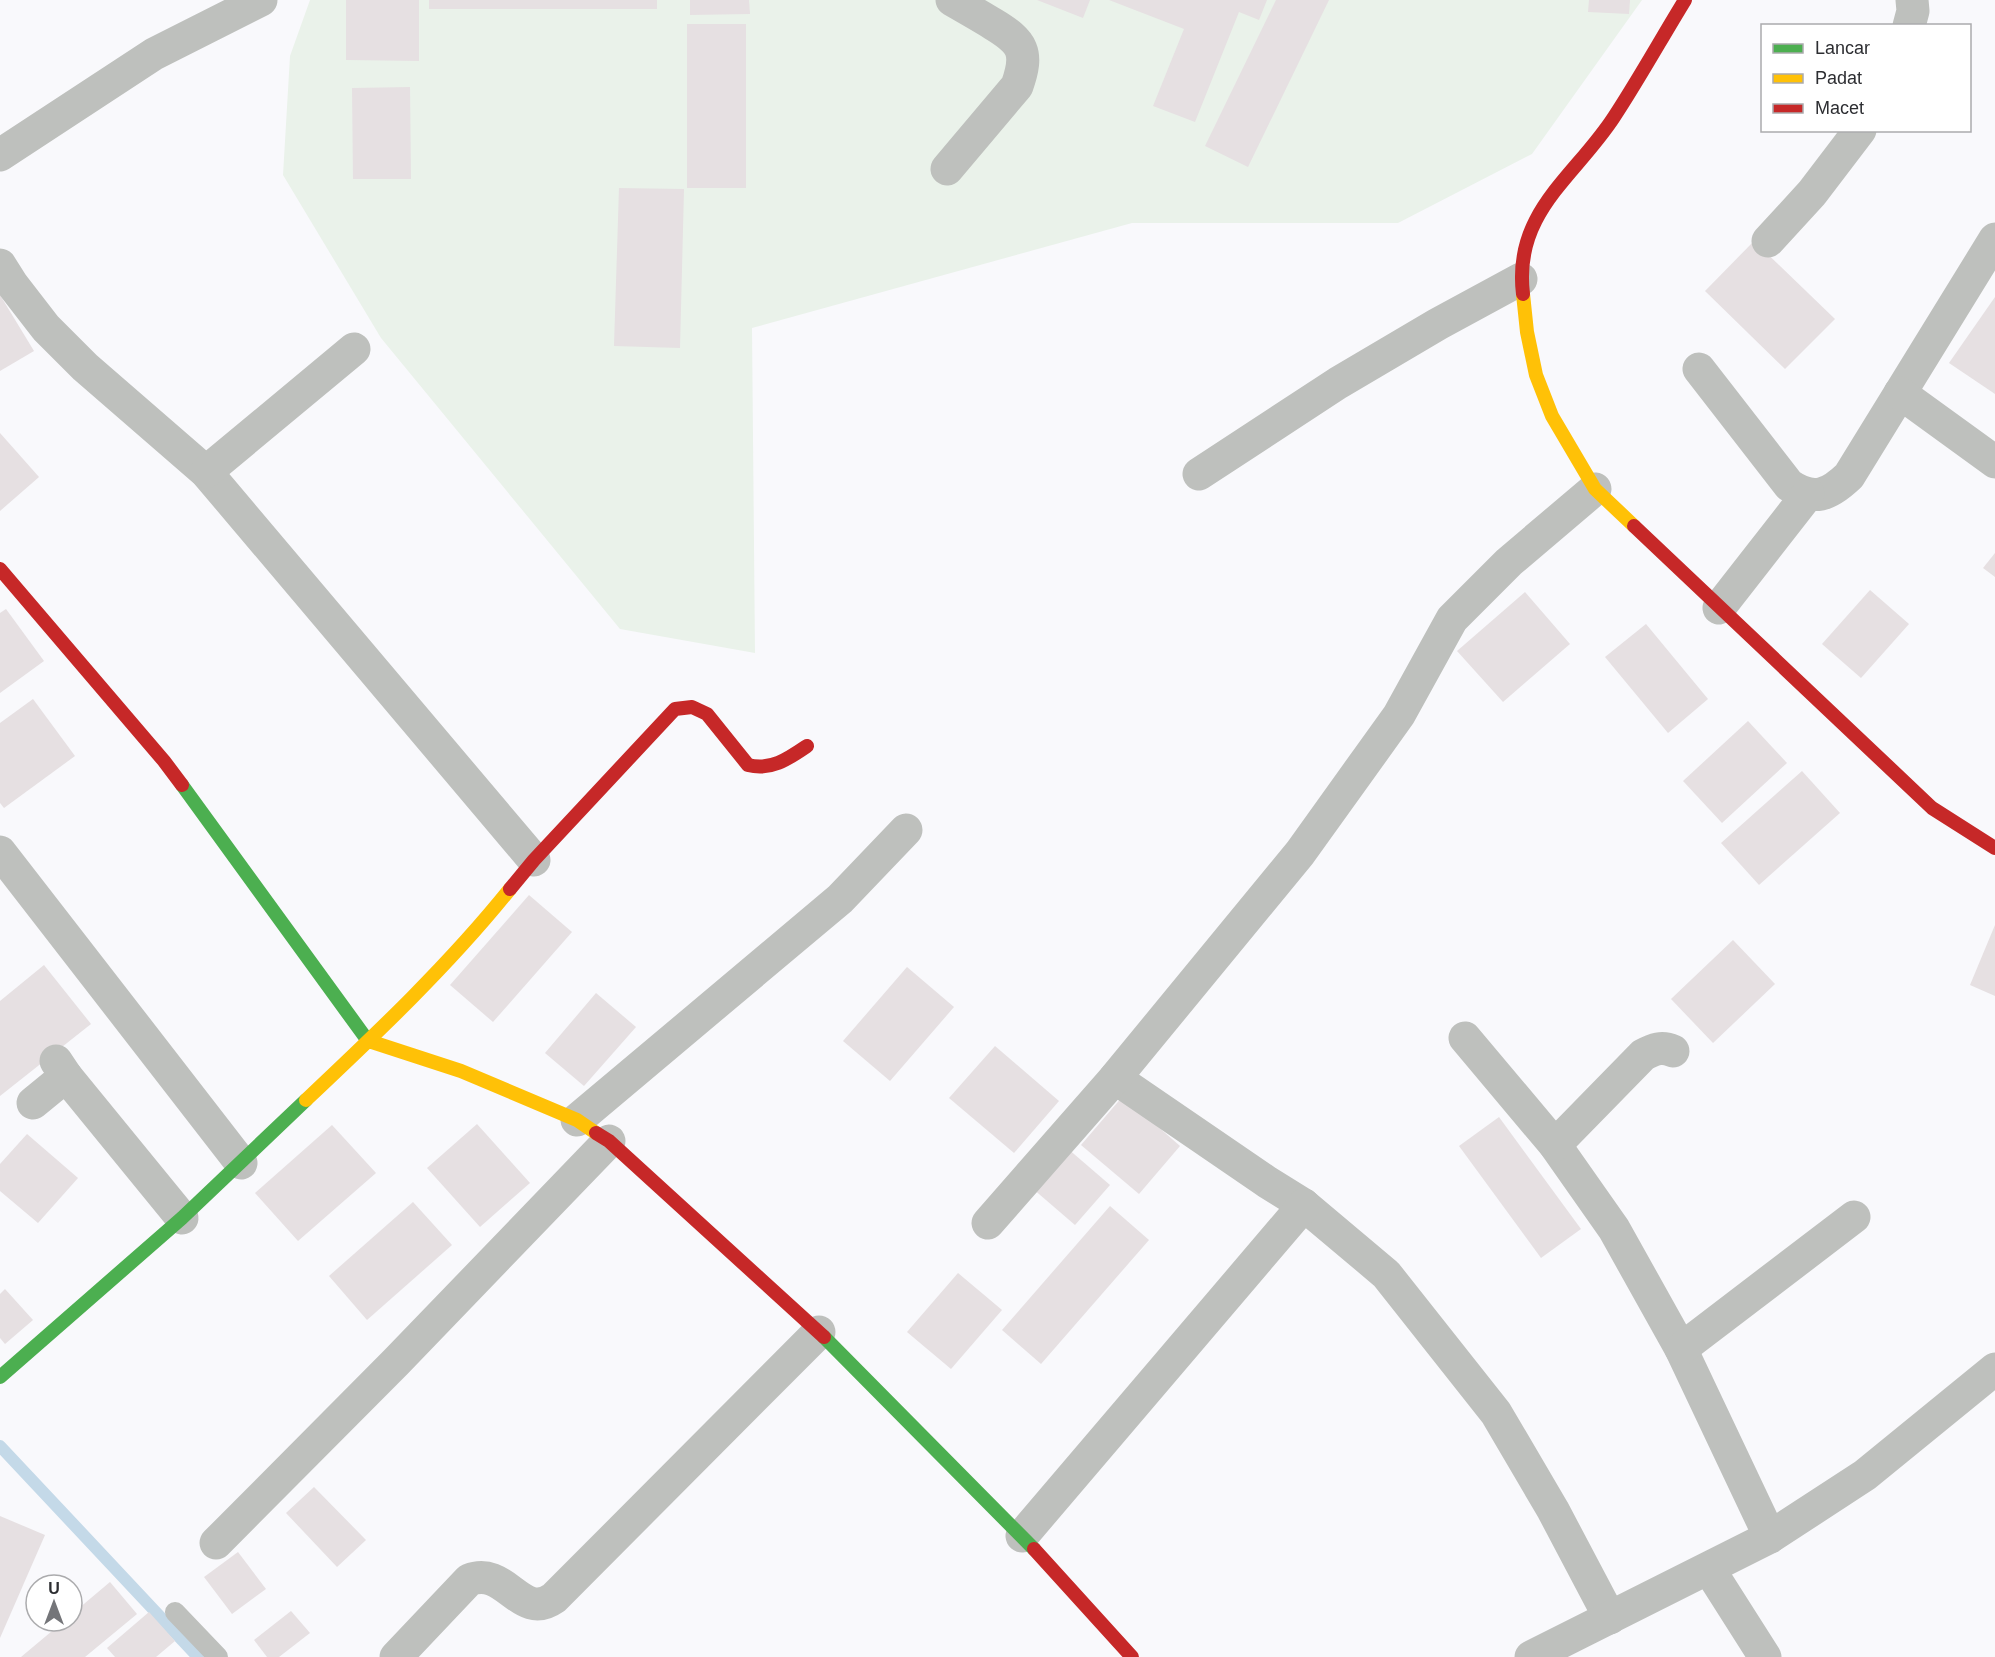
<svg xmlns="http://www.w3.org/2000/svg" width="1995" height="1657" font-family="Helvetica,sans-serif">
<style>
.green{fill:#eaf2ea}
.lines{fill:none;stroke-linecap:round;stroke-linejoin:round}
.stream{stroke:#c4d9e8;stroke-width:12}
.building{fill:#e6e0e2}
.lane{stroke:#bec0bd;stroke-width:20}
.street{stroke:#bec0bd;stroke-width:33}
.fast{stroke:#4caf50;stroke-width:14}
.slow{stroke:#ffc107;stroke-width:14}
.jam{stroke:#c62828;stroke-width:14}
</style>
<rect width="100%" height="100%" fill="#f9f9fc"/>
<polygon class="green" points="310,0 1642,0 1532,154 1398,223 1132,223 752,328 755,653 620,629 381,338 283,175 290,56"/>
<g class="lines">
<polyline class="stream" points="0,1446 198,1657"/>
</g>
<g class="building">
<polygon points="346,0 419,0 419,61 346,60"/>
<rect x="429" y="0" width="228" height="9"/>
<polygon points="690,0 749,0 750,14 690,15"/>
<polygon points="1037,0 1090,0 1083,18"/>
<polygon points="1109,0 1267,0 1259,20 1239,12 1195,122 1153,106 1184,29"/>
<polygon points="1276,0 1329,0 1248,167 1205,146"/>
<polygon points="1589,0 1630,0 1629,14 1588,12"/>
<rect x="687" y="24" width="59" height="164"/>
<polygon points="410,87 411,179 353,179 352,88"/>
<polygon points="619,188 684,189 680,348 614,346"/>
<polygon points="1754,241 1835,319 1785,369 1705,291"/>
<polygon points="0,295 34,351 0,371"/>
<polygon points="1995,297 1995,394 1949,363"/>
<polygon points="0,433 39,477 0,511"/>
<polygon points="1995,553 1995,577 1983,568"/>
<polygon points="1870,590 1909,624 1861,678 1822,644"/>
<polygon points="1525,592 1570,644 1503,702 1457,651"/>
<polygon points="6,609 44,661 0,693 0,613"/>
<polygon points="1646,624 1708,699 1668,733 1605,657"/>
<polygon points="33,699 75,756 4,808 0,803 0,723"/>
<polygon points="1748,721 1787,763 1722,823 1683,781"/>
<polygon points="1802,771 1840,813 1759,885 1721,843"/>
<polygon points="529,895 572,932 493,1022 450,985"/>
<polygon points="1995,925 1995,996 1970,985"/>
<polygon points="1733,940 1775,984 1713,1043 1671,999"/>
<polygon points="44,965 91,1024 0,1096 0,1001"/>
<polygon points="907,967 954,1007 890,1081 843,1041"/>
<polygon points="596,993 636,1027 584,1086 545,1053"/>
<polygon points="995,1046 1059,1101 1014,1153 949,1098"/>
<polygon points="1123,1096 1180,1146 1139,1194 1081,1145"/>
<polygon points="1499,1117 1581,1229 1541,1258 1459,1146"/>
<polygon points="477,1124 530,1183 480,1227 427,1168"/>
<polygon points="332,1125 376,1173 298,1241 255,1193"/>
<polygon points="27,1134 78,1178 38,1223 0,1191 0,1164"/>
<polygon points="1067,1148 1110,1185 1075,1225 1032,1188"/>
<polygon points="413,1202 452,1245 367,1320 329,1276"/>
<polygon points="1110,1206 1149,1240 1041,1364 1002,1330"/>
<polygon points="958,1273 1002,1310 951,1369 907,1332"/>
<polygon points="5,1289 33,1320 5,1344 0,1338 0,1294"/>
<polygon points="314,1487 366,1540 337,1567 286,1513"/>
<polygon points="0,1516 45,1535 0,1638"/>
<polygon points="238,1552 266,1589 232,1614 204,1577"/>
<polygon points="110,1582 137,1614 85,1657 21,1657 64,1621 72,1621 72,1614"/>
<polygon points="291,1611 310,1633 279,1657 267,1657 254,1640"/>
<polygon points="149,1612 175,1641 156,1657 115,1657 107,1648"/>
</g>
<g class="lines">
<polyline class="lane" points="175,1612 218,1657"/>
<g class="street">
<polyline points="1909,26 1913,11 1912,0"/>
<polyline points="0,155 154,54 261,0"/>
<path d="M947,169L1017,86C1029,52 1023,42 993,24C980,16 966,8 952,0"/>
<polyline points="1768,241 1812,193 1860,130"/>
<polyline points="0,265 12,284 46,328 85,367 206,472 534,860"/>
<path d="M1699,369L1789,485C1814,502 1829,495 1849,476L1995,239"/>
<polyline points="1900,393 1995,462"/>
<polyline points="206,472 354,349"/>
<polyline points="1199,474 1338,383 1438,324 1521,279"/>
<polyline points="1719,608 1808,494"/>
<polyline points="0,852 241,1163"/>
<polyline points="1465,1038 1555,1145 1614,1229 1681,1349 1770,1537"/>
<polyline points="66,1076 182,1218"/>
<polyline points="1115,1078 1267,1182 1304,1205 1386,1274 1496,1413 1553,1510 1610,1618"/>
<polyline points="33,1103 66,1076 56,1061"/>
<polyline points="577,1120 840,899 906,830"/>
<path d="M1555,1145L1643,1055C1654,1049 1662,1046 1673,1051"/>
<polyline points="988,1223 1115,1078 1300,853 1399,715 1452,619 1509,562 1595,489"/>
<polyline points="1681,1349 1854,1217"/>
<polyline points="1022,1536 1304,1205"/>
<polyline points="216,1543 396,1362 609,1141"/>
<polyline points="1709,1569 1765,1657"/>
<path d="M396,1657L469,1580C506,1565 520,1622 554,1598L819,1332"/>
<polyline points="1531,1657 1770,1537 1865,1475 1995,1369"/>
</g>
<g class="fast">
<polyline points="182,785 368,1041 372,1042"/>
<polyline points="824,1337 1034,1549"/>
<polyline points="0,1377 182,1218 306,1100"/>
</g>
<g class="slow">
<polyline points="1523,294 1527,332 1536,375 1552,416 1595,489 1634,526"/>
<polyline points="372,1042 461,1071 577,1120 596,1133"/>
<path d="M306,1100C377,1033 449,965 510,889"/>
</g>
<g class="jam">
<path d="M1523,294C1513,212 1575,177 1614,117C1639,79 1661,39 1685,0"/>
<polyline points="1634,526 1932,808 1995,848"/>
<polyline points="0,569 164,761 182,785"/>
<path d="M510,889L534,860L675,709L692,707L707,714L748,765C771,771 788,759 807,746"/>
<polyline points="596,1133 609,1141 824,1337"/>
<polyline points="1034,1549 1132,1657"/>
</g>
</g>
<rect x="1761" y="24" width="210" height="108" fill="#ffffff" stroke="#ababad" stroke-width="1.5"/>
<rect x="1773" y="44" width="30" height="9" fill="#4caf50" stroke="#ababad" stroke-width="1.5"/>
<text x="1815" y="54" font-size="18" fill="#2d2e32">Lancar</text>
<rect x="1773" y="74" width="30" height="9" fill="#ffc107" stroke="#ababad" stroke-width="1.5"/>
<text x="1815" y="84" font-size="18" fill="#2d2e32">Padat</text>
<rect x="1773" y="104" width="30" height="9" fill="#c62828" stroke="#ababad" stroke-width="1.5"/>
<text x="1815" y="114" font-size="18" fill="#2d2e32">Macet</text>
<g transform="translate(54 1603)"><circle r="28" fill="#ffffff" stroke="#ababad" stroke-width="1.5"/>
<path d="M0-4.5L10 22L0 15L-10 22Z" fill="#747579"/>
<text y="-9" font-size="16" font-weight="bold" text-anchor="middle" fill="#2d2e32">U</text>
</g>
</svg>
